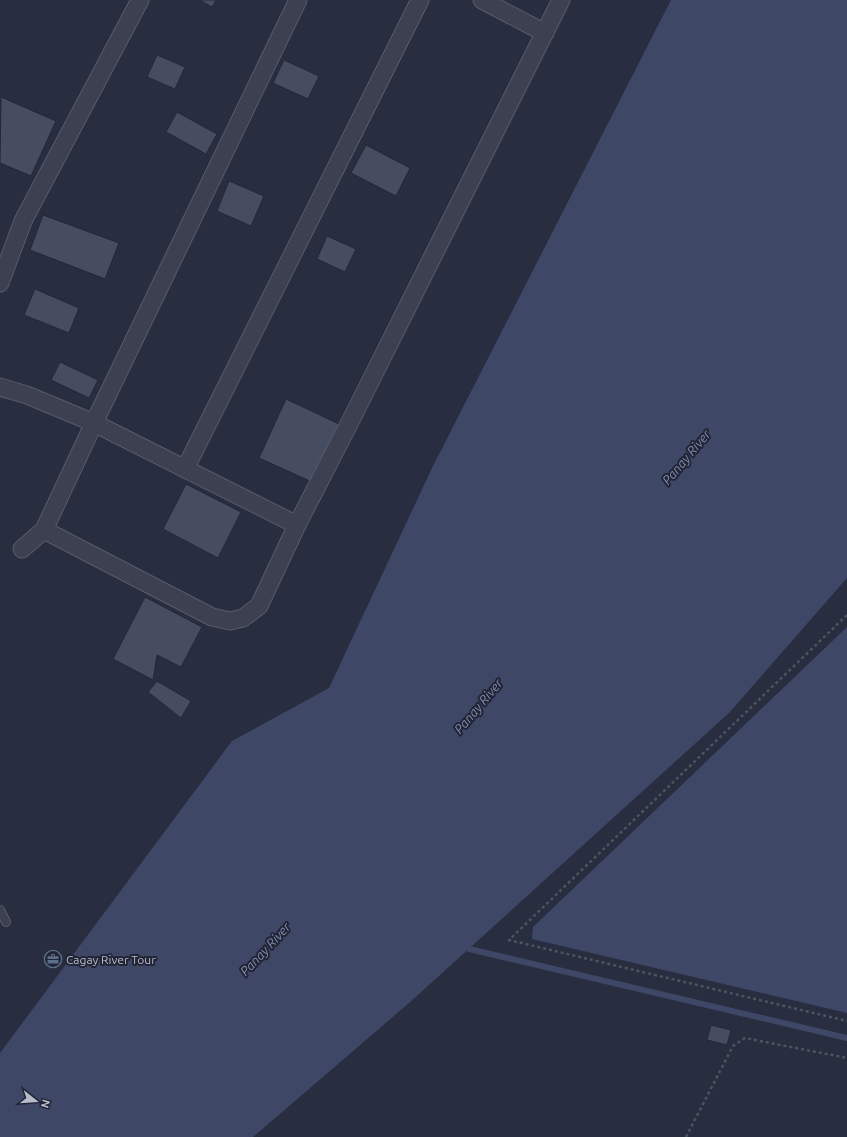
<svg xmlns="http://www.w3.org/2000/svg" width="847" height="1137" font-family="Ubuntu,sans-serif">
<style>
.water{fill:#3f4767}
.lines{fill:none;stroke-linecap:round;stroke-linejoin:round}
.stream{stroke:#3f4767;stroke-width:6}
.building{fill:#474d61;stroke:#232737}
.lane-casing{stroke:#575b6a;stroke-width:10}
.street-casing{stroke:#575b6a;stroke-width:19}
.path{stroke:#48565e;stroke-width:2.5;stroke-dasharray:3 3;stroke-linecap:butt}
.lane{stroke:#3c4050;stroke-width:8}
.street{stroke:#3c4050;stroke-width:17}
.labels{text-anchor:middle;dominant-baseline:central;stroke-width:4;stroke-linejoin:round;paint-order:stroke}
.poi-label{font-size:12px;fill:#b8bcca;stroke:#212535;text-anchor:start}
.water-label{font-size:13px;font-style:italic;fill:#828caf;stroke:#212535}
</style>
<rect width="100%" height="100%" fill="#282d40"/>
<g class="water">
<polygon points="671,0 847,0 847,578 730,712 409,1003 253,1137 0,1137 0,1053 232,741 329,688 432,468"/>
<polygon points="847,627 847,1013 532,939 533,927"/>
</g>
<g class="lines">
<polyline class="stream" points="469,949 847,1038"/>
</g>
<g class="building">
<polygon points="199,0 216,0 212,7"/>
<polygon points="157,55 185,67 175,89 147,77"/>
<polygon points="284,60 319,76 308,99 273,83"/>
<polygon points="1,97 56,121 31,176 0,163"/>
<polygon points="177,112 217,134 206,154 166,132"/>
<polygon points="366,145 410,168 396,196 351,173"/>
<polygon points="229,181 264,196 251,226 217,211"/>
<polygon points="43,215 119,243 105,279 30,250"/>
<polygon points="327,236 356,249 345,272 317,259"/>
<polygon points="35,289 79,308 69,333 24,315"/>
<polygon points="60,362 98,380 89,398 51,380"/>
<polygon points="286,399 339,424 312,482 259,458"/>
<polygon points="186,484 241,512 218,558 163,529"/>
<polygon points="145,597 202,627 181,667 157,655 153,680 113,659"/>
<polygon points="157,681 191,701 181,718 148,692"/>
<polygon points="711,1025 731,1030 727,1045 707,1040"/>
</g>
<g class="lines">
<defs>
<polyline id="lane" points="0,910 6,922"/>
<g id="street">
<polyline points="482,0 545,33"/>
<polyline points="0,283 23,221 140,0"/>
<polyline points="0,387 27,395 94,423 297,525"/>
<polyline points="185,469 420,0"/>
<polyline points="44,530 212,617 230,621 243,618 259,606 297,525 351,420 561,0"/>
<polyline points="22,549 44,530 94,423 298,0"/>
</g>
</defs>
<use href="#lane" class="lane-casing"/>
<use href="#street" class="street-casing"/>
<g class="path">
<polyline points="847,615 509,940 847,1021"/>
<polyline points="686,1137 733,1046 745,1038 847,1058"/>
</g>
<use href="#lane" class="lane"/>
<use href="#street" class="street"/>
</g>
<defs>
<symbol id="office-ring" viewBox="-11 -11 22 22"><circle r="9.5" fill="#212535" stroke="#5c6f8a" stroke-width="1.5"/><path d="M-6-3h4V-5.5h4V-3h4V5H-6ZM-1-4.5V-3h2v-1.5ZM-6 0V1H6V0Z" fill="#5c6f8a"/></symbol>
</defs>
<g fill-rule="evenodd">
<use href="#office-ring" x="43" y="949" width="20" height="20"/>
</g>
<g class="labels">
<g class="poi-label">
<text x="66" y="959">Cagay River Tour</text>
</g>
<g class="water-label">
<text transform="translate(686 457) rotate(-50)">Panay River</text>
<text transform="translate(478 706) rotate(-50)">Panay River</text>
<text transform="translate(265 949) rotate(-47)">Panay River</text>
</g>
</g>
<g transform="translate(36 1101) rotate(107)" stroke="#212535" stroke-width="3" paint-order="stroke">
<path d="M0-3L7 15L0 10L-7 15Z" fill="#b8bcca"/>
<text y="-6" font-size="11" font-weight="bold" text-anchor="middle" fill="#b8bcca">N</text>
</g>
</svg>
